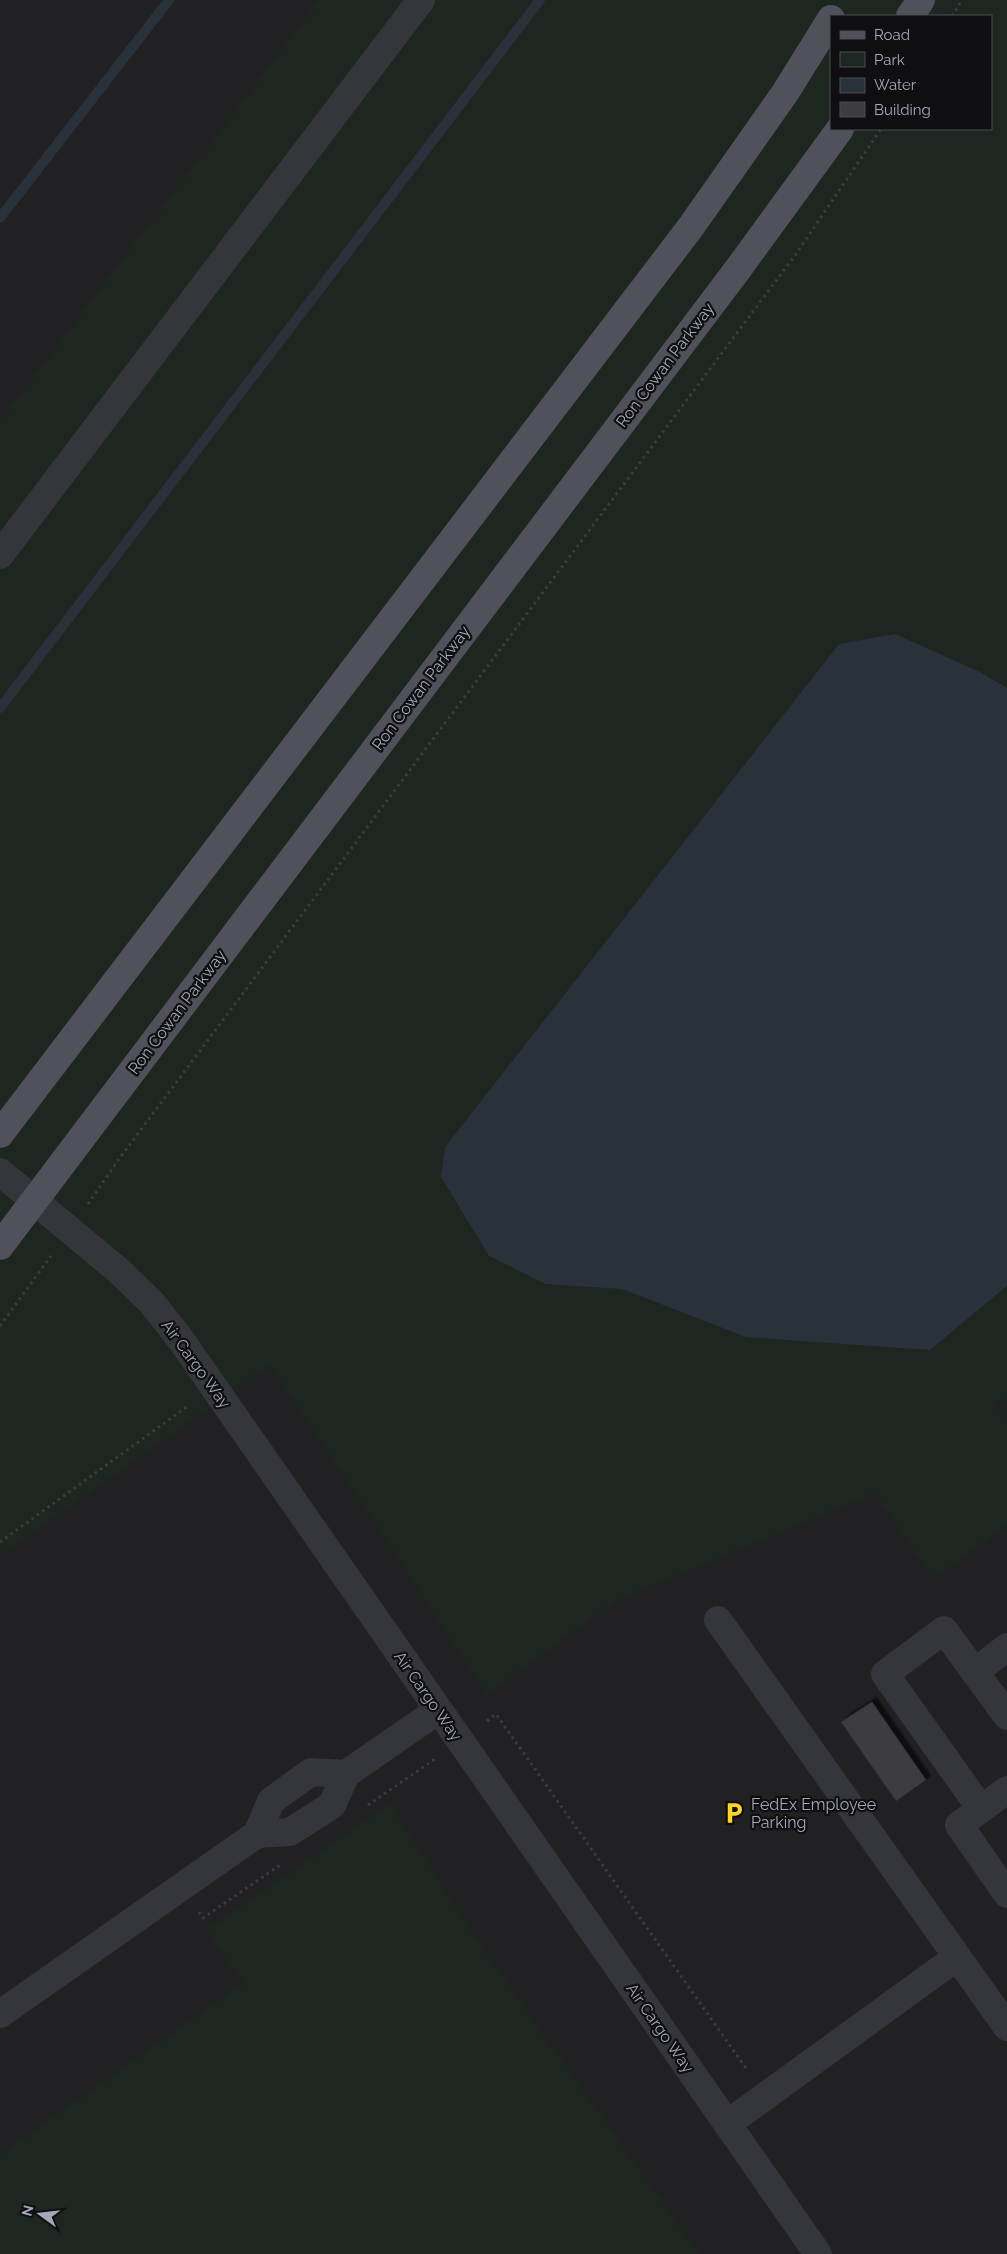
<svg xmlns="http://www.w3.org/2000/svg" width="1007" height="2254" font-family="Raleway,sans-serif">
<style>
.built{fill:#212023;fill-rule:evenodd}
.green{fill:#1e2620;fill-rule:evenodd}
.water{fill:#29313b}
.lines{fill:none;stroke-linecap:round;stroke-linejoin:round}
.stream{stroke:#29313b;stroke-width:10}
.building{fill:#3c3c41;stroke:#2f2e32;filter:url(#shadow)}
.path{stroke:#3b3c43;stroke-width:3;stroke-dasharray:2.5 4;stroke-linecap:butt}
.minor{stroke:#35353c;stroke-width:28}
.major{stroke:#51515b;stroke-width:28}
.labels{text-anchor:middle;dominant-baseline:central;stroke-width:4.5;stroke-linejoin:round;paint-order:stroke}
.street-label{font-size:16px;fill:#a5a8b8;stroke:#0f0f11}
.poi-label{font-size:16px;fill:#a5a8b8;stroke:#0f0f11;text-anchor:start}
</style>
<defs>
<filter id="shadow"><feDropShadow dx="4.5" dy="-4.5" stdDeviation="1" flood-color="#0009"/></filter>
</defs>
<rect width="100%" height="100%" fill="#141416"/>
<path class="built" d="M0,0H1007V2254H0ZM831,16H991V129H831Z"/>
<g class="green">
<path d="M319,0H1007V1398L996,1406L1007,1419V1525L933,1579L874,1494L616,1601L487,1695L270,1365L0,1556V420ZM831,16H991V129H831Z"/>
<polygon points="391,1803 475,1936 700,2254 0,2254 0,2154 243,1983 206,1930"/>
</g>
<polygon class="water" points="895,634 980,672 1007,688 1007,1286 930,1350 746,1337 622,1289 545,1284 489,1256 441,1177 445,1147 839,644"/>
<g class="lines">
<g class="stream">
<polyline points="0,218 169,0"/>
<polyline points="0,708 540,0"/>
</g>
</g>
<polygon class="building" points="872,1702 926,1780 896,1801 841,1722"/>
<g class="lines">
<g class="path">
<polyline points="952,16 962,0"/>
<polyline points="88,1204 119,1159 796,254 881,129"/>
<polyline points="0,1326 51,1256"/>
<polyline points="0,1542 188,1406"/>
<polyline points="487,1721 496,1714 748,2071"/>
<polyline points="368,1805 435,1759"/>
<polyline points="199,1912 203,1918 280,1865"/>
</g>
<g class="minor">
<polyline points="0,555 421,0"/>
<polyline points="0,1172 119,1271 152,1303 181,1340 818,2254"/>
<polyline points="718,1620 1007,2027"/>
<polyline points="975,1672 1007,1647"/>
<polyline points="1007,1790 959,1825 1007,1894"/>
<polyline points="981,1809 885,1674 944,1630 1007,1716"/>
<polyline points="257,1834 290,1832 332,1805 346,1774 437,1711"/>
<polyline points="0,2014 257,1834 271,1801 311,1772 346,1774"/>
<polyline points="727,2124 957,1957"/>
</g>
<g class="major">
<polyline points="910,16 921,0"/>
<polyline points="0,1134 690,228 785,93 831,19"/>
<polyline points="0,1246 738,269 840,129"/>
</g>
</g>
<defs>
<symbol id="parking-bare" viewBox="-9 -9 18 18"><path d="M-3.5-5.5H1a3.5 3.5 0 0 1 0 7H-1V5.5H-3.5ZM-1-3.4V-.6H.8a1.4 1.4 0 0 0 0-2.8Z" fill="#ffd423" stroke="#0f0f11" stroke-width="2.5" paint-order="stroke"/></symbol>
</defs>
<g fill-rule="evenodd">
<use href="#parking-bare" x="718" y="1797" width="32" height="32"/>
</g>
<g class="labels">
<g class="street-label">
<text transform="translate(665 365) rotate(-53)">Ron Cowan Parkway</text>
<text transform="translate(421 688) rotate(-53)">Ron Cowan Parkway</text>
<text transform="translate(177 1012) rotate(-53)">Ron Cowan Parkway</text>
<text transform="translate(196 1364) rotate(54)">Air Cargo Way</text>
<text transform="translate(428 1696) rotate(55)">Air Cargo Way</text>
<text transform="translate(660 2028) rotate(55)">Air Cargo Way</text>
</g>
<g class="poi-label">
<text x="751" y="1804">FedEx Employee<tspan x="751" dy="18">Parking</tspan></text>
</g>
</g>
<rect x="830" y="15" width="162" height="115" fill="#0f0f11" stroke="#4b4c54"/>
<rect x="840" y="31" width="25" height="8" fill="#51515b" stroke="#4b4c54"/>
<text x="874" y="40" font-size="15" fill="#a5a8b8">Road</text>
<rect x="840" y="52" width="25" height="15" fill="#1e2620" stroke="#4b4c54"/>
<text x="874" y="65" font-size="15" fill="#a5a8b8">Park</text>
<rect x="840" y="78" width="25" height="15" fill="#29313b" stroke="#4b4c54"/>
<text x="874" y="90" font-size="15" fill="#a5a8b8">Water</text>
<rect x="840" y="102" width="25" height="15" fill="#3c3c41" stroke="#4b4c54"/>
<text x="874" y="115" font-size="15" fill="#a5a8b8">Building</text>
<g transform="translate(40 2214) rotate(285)" stroke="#0f0f11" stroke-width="4" paint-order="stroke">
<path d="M0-4L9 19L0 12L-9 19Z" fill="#a5a8b8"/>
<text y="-8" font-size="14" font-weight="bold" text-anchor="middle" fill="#a5a8b8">N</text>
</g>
</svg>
